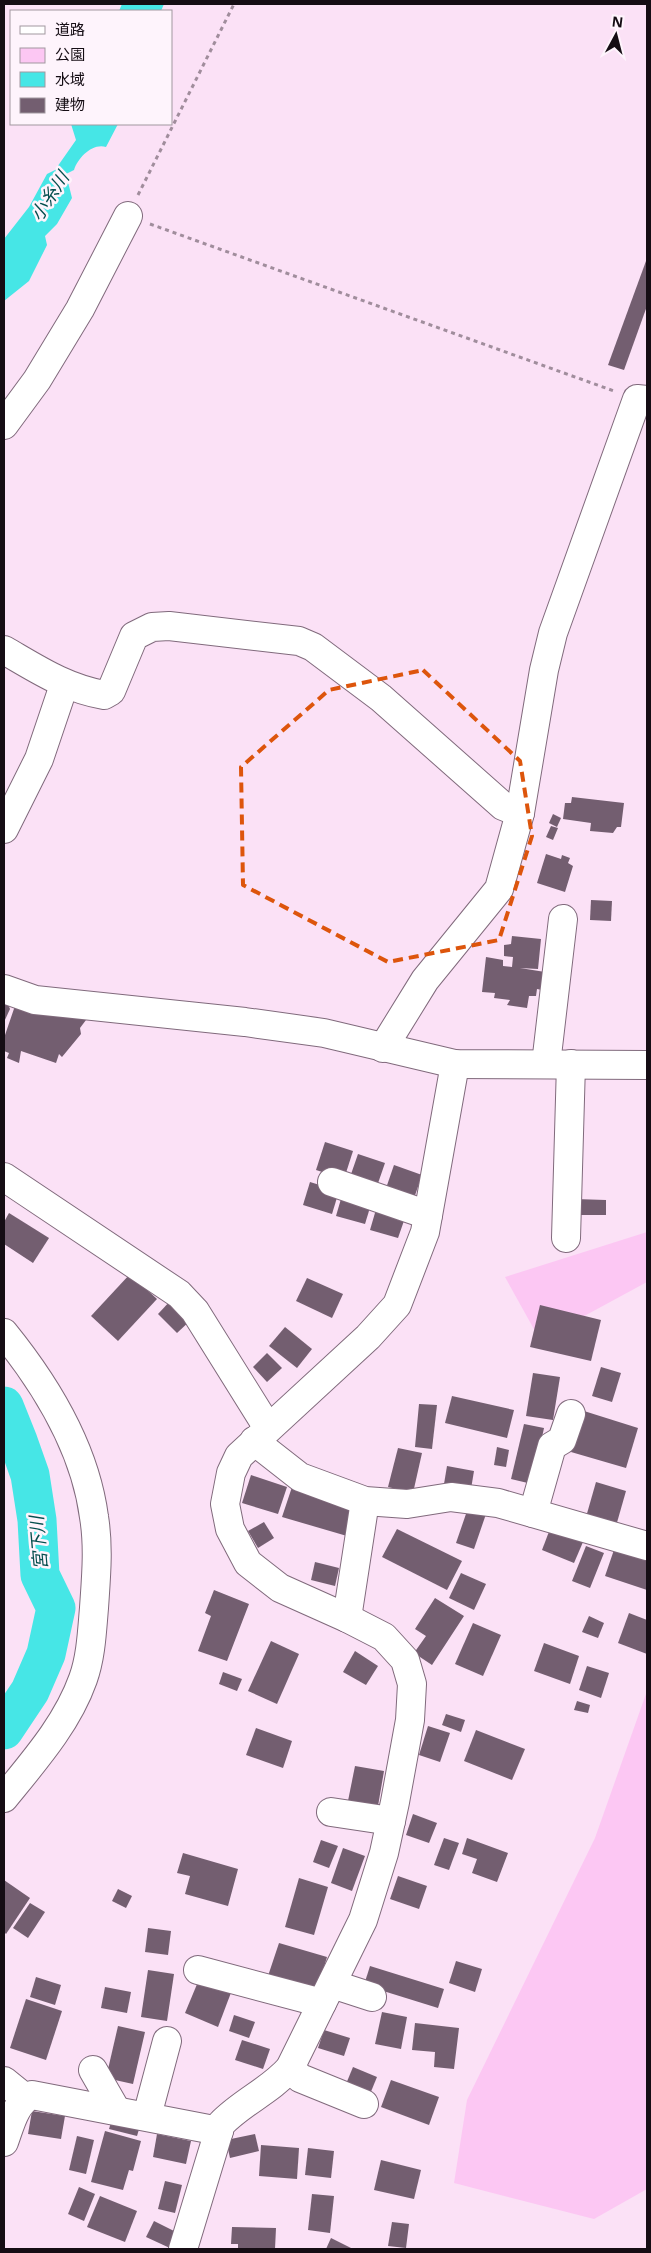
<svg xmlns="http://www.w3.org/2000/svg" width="651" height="2253" font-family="'Noto Sans','Noto Sans JP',sans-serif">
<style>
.green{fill:#fcc7f3}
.water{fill:#46e6e6}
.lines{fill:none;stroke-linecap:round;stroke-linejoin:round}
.river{stroke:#46e6e6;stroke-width:39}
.building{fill:#735e70}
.minor-casing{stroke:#806a7c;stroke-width:30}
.path{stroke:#a08d9c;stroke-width:3;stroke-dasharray:4 4;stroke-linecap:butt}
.minor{stroke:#fff;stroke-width:28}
.marked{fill:none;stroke:#dd550c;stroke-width:4;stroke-dasharray:10 6;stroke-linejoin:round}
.labels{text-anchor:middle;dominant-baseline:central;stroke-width:5;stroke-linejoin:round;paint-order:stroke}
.water-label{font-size:18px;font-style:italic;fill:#054e4e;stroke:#fef4fc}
</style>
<rect width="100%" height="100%" fill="#fbe1f6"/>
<g class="green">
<polygon points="647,1232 647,1282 540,1340 505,1277"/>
<polygon points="647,1691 647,2189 594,2219 454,2183 467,2100 595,1838"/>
</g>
<g class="water">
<polygon points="122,4 164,4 161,11 119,11"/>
<path d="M71,124H118L106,147C92,143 78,158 74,170L66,174L72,198L57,224L45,236L47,245L29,281L4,301V239L29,207L47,174L55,170L76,140Z"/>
</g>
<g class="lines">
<polyline class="river" points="4,1406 18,1441 30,1475 37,1520 40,1575 56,1608 46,1654 30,1691 4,1730"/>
</g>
<g class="building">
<polygon points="646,261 647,261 647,306 624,370 608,365"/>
<polygon points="572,797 624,803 621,827 617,827 613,833 590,831 591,823 563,819 565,803 571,803"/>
<polygon points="553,814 561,818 557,827 549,823"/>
<polygon points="551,826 558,828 553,840 546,837"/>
<polygon points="546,854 561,859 562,855 570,858 568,863 573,866 565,892 537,883"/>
<polygon points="591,900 612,901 611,921 590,920"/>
<polygon points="512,936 541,939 538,969 520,968 545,972 542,990 537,989 536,996 529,996 527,1008 507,1005 510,1000 494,998 495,993 482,992 486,957 503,960 503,966 512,967 513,957 504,956 504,945 511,944"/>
<polygon points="18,997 86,1020 80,1028 81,1034 62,1057 59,1054 56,1063 21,1051 19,1063 7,1058 9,1053 4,1051 4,1038"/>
<polygon points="4,1002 8,1004 10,1009 4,1022"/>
<polygon points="325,1142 353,1151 344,1179 316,1170"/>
<polygon points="358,1154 385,1163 376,1189 349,1180"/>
<polygon points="394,1165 422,1175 412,1204 384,1194"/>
<polygon points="310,1182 339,1191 332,1214 303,1205"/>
<polygon points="343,1192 372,1201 365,1224 336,1216"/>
<polygon points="575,1199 606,1200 606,1215 575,1215"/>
<polygon points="377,1206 406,1215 398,1238 370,1230"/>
<polygon points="9,1213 49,1238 33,1263 4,1244 4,1222"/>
<polygon points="130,1274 157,1299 118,1341 91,1316"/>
<polygon points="307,1278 343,1294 332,1318 296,1301"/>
<polygon points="172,1299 192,1319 177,1333 158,1314"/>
<polygon points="540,1305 601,1320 591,1361 530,1347"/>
<polygon points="285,1327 312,1349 297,1368 269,1346"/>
<polygon points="267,1353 282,1368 267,1382 253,1367"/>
<polygon points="601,1367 621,1373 612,1402 592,1396"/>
<polygon points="533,1373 560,1377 553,1420 526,1416"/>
<polygon points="452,1396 514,1410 507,1438 445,1423"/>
<polygon points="419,1404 437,1405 432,1449 415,1447"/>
<polygon points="584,1411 638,1428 626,1468 571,1452"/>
<polygon points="524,1424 544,1428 532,1484 511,1479"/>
<polygon points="497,1447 509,1450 506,1467 494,1465"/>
<polygon points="398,1448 422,1453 413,1493 388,1487"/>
<polygon points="447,1466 474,1471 471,1489 444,1484"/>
<polygon points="251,1475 287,1487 278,1514 242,1503"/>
<polygon points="596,1482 626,1491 616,1526 586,1517"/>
<polygon points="292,1487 356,1506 347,1536 282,1517"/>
<polygon points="468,1508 486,1514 474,1549 456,1543"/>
<polygon points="264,1522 274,1538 258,1548 248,1531"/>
<polygon points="397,1529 462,1561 447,1590 382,1557"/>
<polygon points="550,1529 583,1542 574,1563 542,1550"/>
<polygon points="586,1546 604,1553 590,1588 572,1581"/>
<polygon points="615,1547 647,1557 647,1590 605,1576"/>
<polygon points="315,1562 339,1568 335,1586 311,1580"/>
<polygon points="461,1573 486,1584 474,1610 449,1598"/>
<polygon points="214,1590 249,1604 227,1661 198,1651 211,1616 205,1613"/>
<polygon points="435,1598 464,1616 432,1665 414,1653 426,1636 415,1629"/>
<polygon points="629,1613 647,1620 647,1654 618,1643"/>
<polygon points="589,1616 604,1623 598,1638 582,1632"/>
<polygon points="473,1623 501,1635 483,1676 455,1664"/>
<polygon points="271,1641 299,1654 277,1704 248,1691"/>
<polygon points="544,1643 579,1656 570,1684 534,1671"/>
<polygon points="355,1651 378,1666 366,1685 343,1672"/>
<polygon points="587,1666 609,1673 601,1698 579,1690"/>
<polygon points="223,1672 242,1679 237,1691 219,1684"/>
<polygon points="577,1701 590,1705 588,1713 574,1710"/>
<polygon points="446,1714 465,1720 461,1732 442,1725"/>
<polygon points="428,1726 450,1733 440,1762 419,1755"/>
<polygon points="256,1728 292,1741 283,1768 246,1755"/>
<polygon points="476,1730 525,1749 512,1780 464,1761"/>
<polygon points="355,1766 384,1771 378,1806 348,1801"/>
<polygon points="413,1814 437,1823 429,1843 406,1835"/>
<polygon points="444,1838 459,1843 449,1870 434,1865"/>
<polygon points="467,1838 508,1853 497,1882 472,1873 477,1859 462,1854"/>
<polygon points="321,1840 338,1846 329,1868 313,1862"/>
<polygon points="343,1848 365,1856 352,1891 331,1883"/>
<polygon points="183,1853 238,1869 228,1906 185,1894 190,1876 177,1873"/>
<polygon points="398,1876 427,1886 419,1909 390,1899"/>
<polygon points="299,1878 328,1887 314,1935 285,1927"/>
<polygon points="4,1880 30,1898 6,1934 4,1932"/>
<polygon points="118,1889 132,1896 126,1908 112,1901"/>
<polygon points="30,1903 45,1912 28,1938 13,1928"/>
<polygon points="148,1928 171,1931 168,1955 145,1952"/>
<polygon points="279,1943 327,1957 317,1991 268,1976"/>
<polygon points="456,1961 482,1969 475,1992 449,1983"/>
<polygon points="370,1966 444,1989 438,2008 364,1985"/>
<polygon points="148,1970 174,1974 167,2021 141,2017"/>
<polygon points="36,1977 61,1985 55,2005 30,1997"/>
<polygon points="200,1977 232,1990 218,2027 185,2013"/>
<polygon points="105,1987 131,1992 127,2013 101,2008"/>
<polygon points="26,1999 62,2011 46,2060 10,2048"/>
<polygon points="382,2012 407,2017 401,2049 375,2044"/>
<polygon points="234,2015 255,2022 249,2038 229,2031"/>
<polygon points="415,2023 459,2028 454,2069 434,2067 435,2052 412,2050"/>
<polygon points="118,2026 145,2032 133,2084 106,2078"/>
<polygon points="324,2030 350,2038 344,2056 318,2048"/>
<polygon points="242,2040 270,2049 263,2069 235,2060"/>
<polygon points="353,2067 377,2077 370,2094 346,2084"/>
<polygon points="391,2080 439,2097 429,2125 381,2107"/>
<polygon points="32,2111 65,2116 61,2139 28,2134"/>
<polygon points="112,2119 140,2126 137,2136 109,2129"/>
<polygon points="105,2131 141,2141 133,2171 129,2170 123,2190 91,2182"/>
<polygon points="157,2134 191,2141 186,2164 153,2157"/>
<polygon points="255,2134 259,2151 230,2158 226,2140"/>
<polygon points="77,2136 94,2140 86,2174 69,2170"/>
<polygon points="261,2145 299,2148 297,2179 259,2176"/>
<polygon points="308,2148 334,2151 331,2178 305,2175"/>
<polygon points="381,2160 421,2170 414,2199 374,2190"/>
<polygon points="165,2181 182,2185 175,2213 158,2209"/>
<polygon points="79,2187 95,2194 84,2221 68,2214"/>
<polygon points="312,2194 334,2196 330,2233 308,2230"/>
<polygon points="100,2196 137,2211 125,2242 87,2227"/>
<polygon points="154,2221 180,2234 172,2249 146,2237"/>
<polygon points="392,2222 409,2224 406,2248 388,2246"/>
<polygon points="232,2227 276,2228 275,2249 238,2249 238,2244 231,2244"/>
<polygon points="331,2238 353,2249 326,2249"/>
</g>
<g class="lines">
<defs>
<g id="minor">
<polyline points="4,425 37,380 80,309 128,216"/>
<path d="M4,650C37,669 65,688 104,695L111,691L134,636L152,627L169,626L299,641L313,647L381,698L503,806L520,813"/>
<polyline points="4,829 39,759 64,685"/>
<polyline points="4,989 35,1000 245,1022 324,1033 455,1064 647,1065"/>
<polyline points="383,1048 425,980 499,889 520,813 544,670 553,633 637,399 647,400"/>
<polyline points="546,1064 563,919"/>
<polyline points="4,1177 179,1294 195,1311 268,1428"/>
<polyline points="332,1182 428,1215"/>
<polyline points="566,1238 571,1064"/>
<path d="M4,1333C47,1386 85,1448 94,1517C99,1547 96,1578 94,1608C92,1631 91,1657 83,1679C67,1724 34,1761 4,1798"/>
<polyline points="254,1441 300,1477 365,1501 407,1504 451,1497 498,1503 647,1546"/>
<polyline points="533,1513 552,1446 562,1440 571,1414"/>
<polyline points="347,1618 365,1501"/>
<polyline points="331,1812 391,1821"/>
<polyline points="198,1970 322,2003"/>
<polyline points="332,1984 372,1997"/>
<polyline points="290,2068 300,2078 364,2104"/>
<polyline points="93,2070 116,2110"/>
<polyline points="4,2081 25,2098"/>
<polyline points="147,2116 167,2041"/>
<path d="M4,2142C10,2126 15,2102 32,2095L219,2131"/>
<path d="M183,2249L221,2124C242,2102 270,2091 290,2068L363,1920L384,1853L395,1802L410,1720L412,1684L405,1660L384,1637L347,1618L280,1588L248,1563L230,1529L225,1504L231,1473L239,1456L368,1337L397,1305L425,1232L455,1064"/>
</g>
</defs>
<use href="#minor" class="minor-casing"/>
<g class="path">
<polyline points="138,195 234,4"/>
<polyline points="150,224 614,391"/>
</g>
<use href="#minor" class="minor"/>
</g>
<path class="marked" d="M423,670L520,761L532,836L499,940L388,962L243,885L241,767L329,690Z"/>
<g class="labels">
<g class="water-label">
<text transform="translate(49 196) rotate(-57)">小糸川</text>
<text transform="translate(38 1543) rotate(-95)">宮下川</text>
</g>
</g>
<rect width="651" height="2253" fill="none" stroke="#150d14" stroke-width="10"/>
<rect x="10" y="10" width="162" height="115" fill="#fef4fc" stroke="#a1989f"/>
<rect x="20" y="26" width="25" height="8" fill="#ffffff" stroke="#a1989f"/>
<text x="55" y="35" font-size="15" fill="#150d14">道路</text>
<rect x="20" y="48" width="25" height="15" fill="#fcc7f3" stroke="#a1989f"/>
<text x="55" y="60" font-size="15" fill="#150d14">公園</text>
<rect x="20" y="72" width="25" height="15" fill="#46e6e6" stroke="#a1989f"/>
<text x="55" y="85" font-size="15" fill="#150d14">水域</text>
<rect x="20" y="98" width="25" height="15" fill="#735e70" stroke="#a1989f"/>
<text x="55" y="110" font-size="15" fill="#150d14">建物</text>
<g transform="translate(616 35) rotate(7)" stroke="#fef4fc" stroke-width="4" paint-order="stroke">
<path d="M0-4L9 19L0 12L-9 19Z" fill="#150d14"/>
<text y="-8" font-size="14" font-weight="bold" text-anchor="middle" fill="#150d14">N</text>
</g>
</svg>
